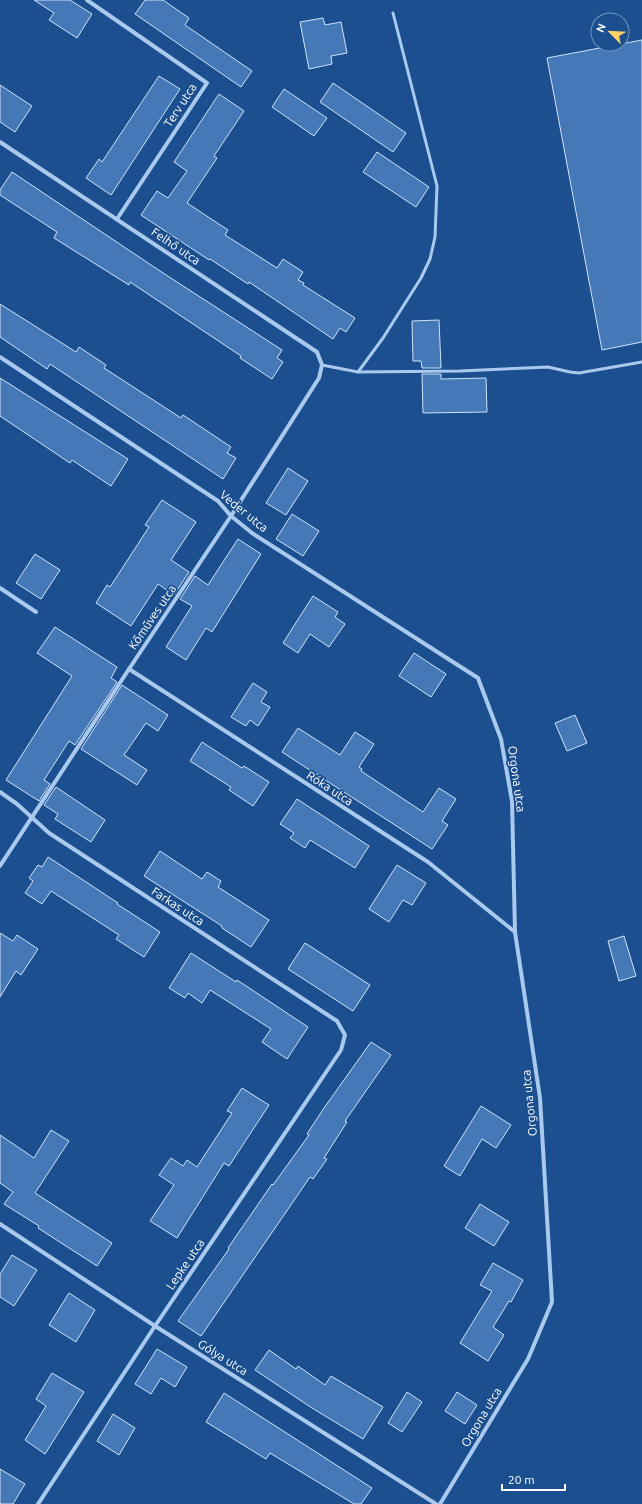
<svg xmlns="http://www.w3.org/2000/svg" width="642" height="1504" font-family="Ubuntu,sans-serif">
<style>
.building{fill:#4478b7;stroke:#cfe3fa}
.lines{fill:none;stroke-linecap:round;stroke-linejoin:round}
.service{stroke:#a9c9ee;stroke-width:3}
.minor{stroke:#a9c9ee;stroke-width:4}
.labels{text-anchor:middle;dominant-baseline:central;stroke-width:3.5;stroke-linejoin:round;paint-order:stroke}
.street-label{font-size:12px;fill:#fff;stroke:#1b4f8f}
</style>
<rect width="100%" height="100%" fill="#1b4f8f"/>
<g class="building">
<polygon points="34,0 70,0 92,14 77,38 49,20 54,13"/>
<polygon points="145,0 163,0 189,18 185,25 252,71 241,87 135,14"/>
<polygon points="323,18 325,25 341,22 347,53 331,56 332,64 309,69 300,22"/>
<polygon points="642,40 642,342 602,350 547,58"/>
<polygon points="159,76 180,89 111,195 86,178 99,159 102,162"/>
<polygon points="333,83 406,133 393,152 320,102"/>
<polygon points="0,85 32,106 15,132 0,122"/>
<polygon points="284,89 327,118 314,136 272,107"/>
<polygon points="219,94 244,111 214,156 217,158 187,203 228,230 225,235 277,268 283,259 303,272 298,280 304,283 303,285 355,318 346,332 340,328 333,339 249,282 248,284 210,259 209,260 141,215 157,191 168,198 187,171 174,162"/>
<polygon points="377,152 429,187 416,207 363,172"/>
<polygon points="12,172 160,271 282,350 277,358 283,362 272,379 240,358 241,356 130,282 129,285 54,238 57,232 0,195 0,190"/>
<polygon points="0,304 76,352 79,347 106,365 104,368 181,418 183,415 231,447 227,453 236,458 223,479 50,364 47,369 0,337"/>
<polygon points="439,320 441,368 422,368 421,361 413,361 412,321"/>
<polygon points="422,374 441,374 441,379 486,378 487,412 423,413"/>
<polygon points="0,378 128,459 111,486 72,460 70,463 0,416"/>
<polygon points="288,468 308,481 286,515 266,503"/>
<polygon points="162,500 196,522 171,560 189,572 174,595 158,584 131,626 96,603 107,585 110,587 149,527 145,525"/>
<polygon points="292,514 319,531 303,556 276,539"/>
<polygon points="238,539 261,554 212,632 206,628 186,660 166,647 192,606 180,599 195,576 208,585"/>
<polygon points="35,554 60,570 41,599 16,583"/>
<polygon points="313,596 338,612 335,617 345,624 329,647 310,634 298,653 283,643"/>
<polygon points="55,627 117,667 111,678 117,682 75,745 69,741 44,780 50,784 39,801 6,780 72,676 37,653"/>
<polygon points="414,653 446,674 431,697 399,676"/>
<polygon points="253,683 267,692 261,702 270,707 258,726 250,720 246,726 231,717"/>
<polygon points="122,685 168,715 158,731 146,723 124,755 147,770 137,785 81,749"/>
<polygon points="575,715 587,743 567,751 555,723"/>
<polygon points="298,728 340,755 355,732 374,744 359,767 362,769 361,771 423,812 439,788 456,799 442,821 448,825 432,849 282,752"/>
<polygon points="202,742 242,768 244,766 269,782 253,806 229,790 231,787 190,761"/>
<polygon points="56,787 105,820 91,842 55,819 58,814 44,805"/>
<polygon points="297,799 369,846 355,868 310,840 305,848 290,838 294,833 280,824"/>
<polygon points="160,851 202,879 207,872 221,881 218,887 269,920 251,947 222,928 222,926 144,876"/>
<polygon points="48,857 118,903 117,904 160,932 144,957 116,939 119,935 51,891 42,904 25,893 33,881 29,878 38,865 42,867"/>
<polygon points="397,865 426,883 412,905 403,900 389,922 369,909"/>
<polygon points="0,933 13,941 17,935 38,949 21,975 16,971 0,997"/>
<polygon points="624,936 636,976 619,981 608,941"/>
<polygon points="305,943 370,985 353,1011 288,969"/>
<polygon points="191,953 236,982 237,980 308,1027 287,1059 262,1042 271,1029 210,990 202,1003 188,993 185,998 169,988"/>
<polygon points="371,1042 391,1055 345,1121 347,1122 324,1158 327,1159 313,1179 310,1177 201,1336 178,1321 229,1249 228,1248 272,1184 273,1185 309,1135 307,1134 324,1108"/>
<polygon points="242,1088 269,1105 229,1166 224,1163 177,1238 150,1221 174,1185 159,1175 171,1158 183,1166 187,1160 197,1167 232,1113 227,1111"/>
<polygon points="481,1106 511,1125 496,1148 482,1139 460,1176 444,1166"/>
<polygon points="51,1130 69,1141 35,1193 112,1243 97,1266 38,1228 39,1226 4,1204 13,1192 0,1183 0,1135 34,1158"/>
<polygon points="480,1204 509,1222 494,1246 465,1228"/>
<polygon points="12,1255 37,1270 14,1306 0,1297 0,1274"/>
<polygon points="493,1263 523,1280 511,1302 509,1301 493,1327 504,1335 488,1361 460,1343 492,1291 480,1285"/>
<polygon points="69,1293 95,1310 76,1342 49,1325"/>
<polygon points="157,1349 187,1367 175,1387 161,1378 151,1394 135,1384"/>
<polygon points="269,1350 296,1369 298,1366 325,1385 331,1376 383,1407 363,1439 312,1408 255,1370"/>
<polygon points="52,1373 84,1392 45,1454 25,1440 46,1406 36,1399"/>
<polygon points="407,1392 422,1402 402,1432 388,1423"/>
<polygon points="457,1392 477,1405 465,1424 445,1411"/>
<polygon points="224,1393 372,1488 361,1504 354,1504 270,1453 266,1459 206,1422"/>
<polygon points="113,1414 135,1428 119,1455 97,1441"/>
<polygon points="0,1469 25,1484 13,1504 0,1504"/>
</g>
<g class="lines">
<g class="service">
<polyline points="322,365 358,372 460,371 548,367 570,372 579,373 642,362"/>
<polyline points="358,372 383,338 421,278 430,259 435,237 437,186 393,13"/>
</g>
<g class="minor">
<polyline points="87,0 207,83 117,219"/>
<polyline points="0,142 317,352 322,365 319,378 231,516 129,669 0,866"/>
<polyline points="0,357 218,501 231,516 252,533 478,678 501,739 512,801 515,932 540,1098 552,1302 528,1359 440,1504"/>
<polyline points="0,588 36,612"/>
<polyline points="129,669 428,862 515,932"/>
<polyline points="0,792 17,804 49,833 337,1021 345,1035 341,1050 155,1326 38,1504"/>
<polyline points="0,1224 155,1326 436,1504"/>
</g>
</g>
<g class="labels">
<g class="street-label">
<text transform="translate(180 105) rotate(-57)">Terv utca</text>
<text transform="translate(176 246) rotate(34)">Felhő utca</text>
<text transform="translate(244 511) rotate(39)">Veder utca</text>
<text transform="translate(152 617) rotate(-56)">Kőműves utca</text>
<text transform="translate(517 779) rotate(82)">Orgona utca</text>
<text transform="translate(330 788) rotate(33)">Róka utca</text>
<text transform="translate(178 906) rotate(33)">Farkas utca</text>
<text transform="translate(529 1103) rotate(-96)">Orgona utca</text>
<text transform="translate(185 1264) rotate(-56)">Lepke utca</text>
<text transform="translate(223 1357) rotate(32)">Gólya utca</text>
<text transform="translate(481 1417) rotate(-59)">Orgona utca</text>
</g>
</g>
<g transform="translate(610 32) rotate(294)"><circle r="19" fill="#1b4f8f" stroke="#7695bc"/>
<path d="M0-3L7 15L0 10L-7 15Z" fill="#ffd166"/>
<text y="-6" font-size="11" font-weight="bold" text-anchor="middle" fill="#ffffff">N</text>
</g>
<path d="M502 1484v6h63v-6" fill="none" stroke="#ffffff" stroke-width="2"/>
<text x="508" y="1484" font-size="12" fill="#ffffff" stroke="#1b4f8f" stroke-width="3" paint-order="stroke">20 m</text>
</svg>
